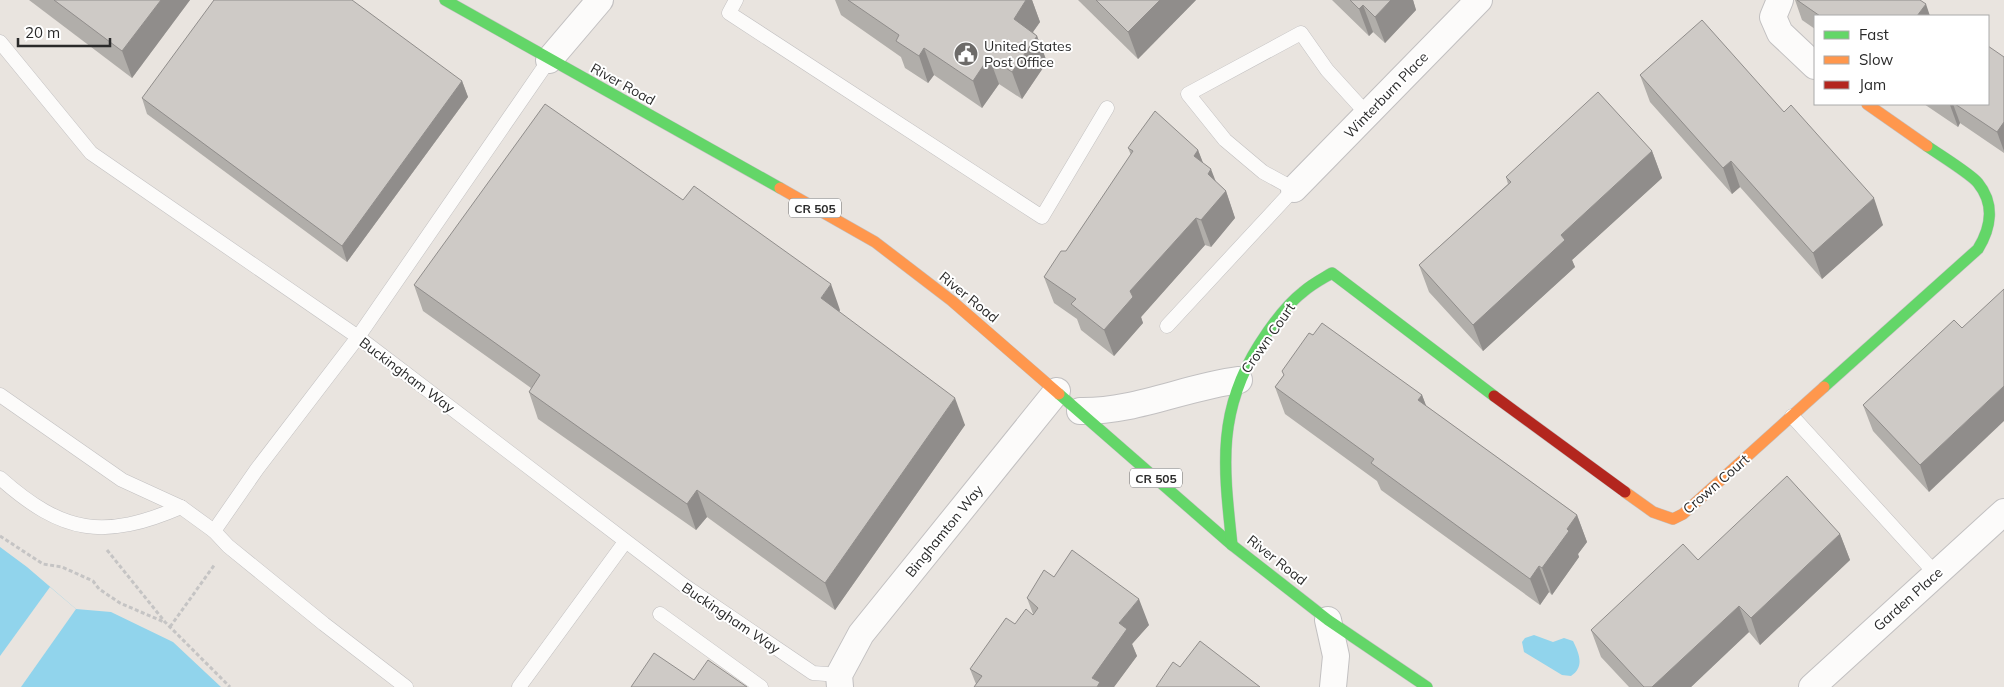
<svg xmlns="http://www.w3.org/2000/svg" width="2004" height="687" font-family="Mulish,sans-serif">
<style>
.water{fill:#91d4ec}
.pier{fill:#e9e4df}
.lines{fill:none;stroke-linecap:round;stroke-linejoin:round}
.lane-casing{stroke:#c2c0c1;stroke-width:15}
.street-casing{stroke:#c2c0c1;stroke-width:28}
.fast-casing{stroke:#c2c0c1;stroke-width:12}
.slow-casing{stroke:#c2c0c1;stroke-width:12}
.jam-casing{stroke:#c2c0c1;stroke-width:12}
.path{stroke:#c5c4c4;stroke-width:3;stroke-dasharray:4 2.5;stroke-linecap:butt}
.lane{stroke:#fcfbfa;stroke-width:14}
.street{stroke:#fcfbfa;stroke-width:26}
.fast{stroke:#63d668;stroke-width:11}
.slow{stroke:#ff974d;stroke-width:11}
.jam{stroke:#b3261e;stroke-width:11}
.wall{fill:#b1aeaa}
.shaded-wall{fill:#908d8b}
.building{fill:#cecac6;stroke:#908d8b}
.labels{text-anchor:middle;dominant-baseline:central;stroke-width:4;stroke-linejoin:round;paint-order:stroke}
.shield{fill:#fff;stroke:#6a6a6a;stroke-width:1}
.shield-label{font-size:12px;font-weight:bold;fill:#2a2a2a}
.poi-label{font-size:14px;fill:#2a2a2a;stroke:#fff;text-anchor:start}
.street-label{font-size:14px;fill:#2a2a2a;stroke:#fff}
</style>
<rect width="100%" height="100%" fill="#e9e4df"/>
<g class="water">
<polygon points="0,547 27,567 76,609 111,612 173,642 221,687 0,687"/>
<path d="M1534,635L1553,642L1564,638L1573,641C1579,653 1585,667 1571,676L1562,675L1524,652L1522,642L1525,638Z"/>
</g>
<polygon class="pier" points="50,587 76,609 21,687 0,687 0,656"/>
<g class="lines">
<defs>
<g id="lane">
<polyline points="736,0 729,13 1042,217 1107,108"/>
<polyline points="0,42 91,153 358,337 682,584 813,673 839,675"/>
<polyline points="1167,326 1294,189 1263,172 1225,140 1188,94 1301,33 1327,70 1367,114"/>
<polyline points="0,395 122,480 181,507 214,531"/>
<polyline points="1792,416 1936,574"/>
<path d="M0,478C63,534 104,540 181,507"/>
<polyline points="660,614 761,687"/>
<polyline points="406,687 324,624 228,546 214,531 257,469 358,337 549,60"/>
<polyline points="519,687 625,542"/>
</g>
<g id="street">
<polyline points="1780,0 1773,17 1780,33 1815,66"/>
<polyline points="549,60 600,0"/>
<polyline points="1294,189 1479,0"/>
<path d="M1080,411C1135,412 1185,387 1239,380"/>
<polyline points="1328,620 1336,656 1333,687"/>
<polyline points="840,687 839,675 861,634 1057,391"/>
<polyline points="1812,687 2004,512"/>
</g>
<g id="fast">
<polyline points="445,0 780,188"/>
<path d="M1824,387L1978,249C1991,228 1995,204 1978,183C1971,174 1938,154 1927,146"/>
<polyline points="1059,394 1232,545 1328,620 1427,687"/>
<path d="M1232,545C1224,469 1216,413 1259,345C1271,326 1285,306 1303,292C1312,284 1322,279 1332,273L1494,396"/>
</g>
<g id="slow">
<polyline points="1867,104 1927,146"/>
<polyline points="780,188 875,242 952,301 1059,394"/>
<polyline points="1625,492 1653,512 1673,519 1683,514 1824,387"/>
</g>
<polyline id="jam" points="1494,396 1625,492"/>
</defs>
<use href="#lane" class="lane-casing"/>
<use href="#street" class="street-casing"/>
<use href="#fast" class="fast-casing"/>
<use href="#slow" class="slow-casing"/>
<use href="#jam" class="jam-casing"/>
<g class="path">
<polyline points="0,536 43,564 62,567 93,581 99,589 120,603 164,622"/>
<polyline points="107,550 165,622 230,687"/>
<polyline points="170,627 215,564"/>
</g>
<use href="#lane" class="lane"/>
<use href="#street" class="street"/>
<use href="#fast" class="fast"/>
<use href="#slow" class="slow"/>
<use href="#jam" class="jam"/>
</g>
<g class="wall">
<polygon points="29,0 190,0 132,78"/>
<polygon points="835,0 1032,0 1040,22 1033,32 1037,36 1047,62 1022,99 999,84 982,108 934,75 928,83 905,68 901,57 841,15"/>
<polygon points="1078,0 1196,0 1138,59"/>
<polygon points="1332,0 1413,0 1416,10 1385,43 1373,32 1369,36"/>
<polygon points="1795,0 1920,0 1930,16 1815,16 1815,29 1802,20"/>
<polygon points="2004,57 2004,153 1960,123 1958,127 1924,104 1988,104"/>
<polygon points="1640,75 1883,225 1822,279 1740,187 1732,194 1650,102"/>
<polygon points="462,81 468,97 347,262 147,114 142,98"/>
<polygon points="1128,148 1198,150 1203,163 1216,182 1226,191 1235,218 1211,247 1205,245 1141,317 1143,323 1114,356 1081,330 1077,319 1054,303 1044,277 1066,251 1131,155"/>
<polygon points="1652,151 1662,178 1572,260 1575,267 1483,351 1429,292 1419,265 1508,184 1506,177"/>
<polygon points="414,285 840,310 839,312 965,425 835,610 707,517 696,530 538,419 529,392 531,388 423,311"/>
<polygon points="1954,320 1929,492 1873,431 1863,405"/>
<polygon points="1313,335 1422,395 1426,406 1577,515 1587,542 1578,554 1579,557 1552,595 1549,592 1540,605 1381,490 1377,481 1285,414 1275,387"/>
<polygon points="1840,534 1850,560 1760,645 1749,632 1691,687 1629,687 1601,657 1591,630 1698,560"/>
<polygon points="1054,577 1149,625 1132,644 1137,656 1114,687 974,687 976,684 970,669 1033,615 1033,614 1027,598"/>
</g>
<g class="shaded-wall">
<polygon points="161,0 190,0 132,78 122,51"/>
<polygon points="1026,0 1032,0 1040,22 1023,46 1014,19"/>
<polygon points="1160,0 1196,0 1138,59 1128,32"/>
<polygon points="1391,0 1413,0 1416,10 1385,43 1375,17"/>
<polygon points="1926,4 1930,16 1917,16"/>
<polygon points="1363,5 1373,32 1369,36 1359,9"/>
<polygon points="1037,36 1047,62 1022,99 1012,72"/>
<polygon points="924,48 934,75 928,83 919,56"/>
<polygon points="989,57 999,84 982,108 973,81"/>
<polygon points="462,81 468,97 347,262 342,246"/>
<polygon points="1951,104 1953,104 1960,123 1958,127 1950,105"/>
<polygon points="2004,122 2004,151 1997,132"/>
<polygon points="1198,150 1208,176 1194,156"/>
<polygon points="1652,151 1662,178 1572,260 1575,267 1483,351 1473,325 1561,235"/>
<polygon points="1731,161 1740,187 1732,194 1723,168"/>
<polygon points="1211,169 1221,195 1226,191 1235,218 1211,247 1201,220 1208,174"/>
<polygon points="1874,198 1883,225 1822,279 1813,253"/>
<polygon points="1196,218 1205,245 1141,317 1143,323 1114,356 1104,330 1130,291"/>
<polygon points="831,284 840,310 831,325 821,298"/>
<polygon points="2004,386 2004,421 1929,492 1920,465"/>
<polygon points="1422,395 1432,421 1418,400"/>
<polygon points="955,398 965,425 835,610 825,583"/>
<polygon points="697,490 707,517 696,530 687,504"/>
<polygon points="1577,515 1587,542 1578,554 1579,557 1552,595 1542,568 1567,529"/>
<polygon points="1840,534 1850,560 1760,645 1751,618"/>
<polygon points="1539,566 1549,592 1540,605 1530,579"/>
<polygon points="1139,599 1149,625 1132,644 1137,656 1114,687 1095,687 1092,678 1119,623"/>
<polygon points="1739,606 1749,632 1691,687 1652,687"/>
</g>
<g class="building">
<polygon points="54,0 161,0 122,51"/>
<polygon points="214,0 352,0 462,81 342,246 142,98"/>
<polygon points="848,0 1026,0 1014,19 1037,36 1012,72 989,57 973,81 924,48 919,56 896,41 899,35"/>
<polygon points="1096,0 1160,0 1128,32"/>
<polygon points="1350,0 1391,0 1375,17 1363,5 1359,9"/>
<polygon points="1797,0 1920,0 1926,4 1917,16 1820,16"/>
<polygon points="1702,20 1784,112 1791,105 1874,198 1813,253 1731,161 1723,168 1640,75"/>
<polygon points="1988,46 2004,57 2004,122 1997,132 1955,104 1988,104"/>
<polygon points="1598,92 1652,151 1561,235 1565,240 1473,325 1419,265 1511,182 1506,177"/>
<polygon points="545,104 683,200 694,186 831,284 821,298 955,398 825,583 697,490 687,504 529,392 540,375 414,285"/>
<polygon points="1155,111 1198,150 1194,156 1211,169 1208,174 1226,191 1201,220 1196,218 1130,291 1133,297 1104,330 1071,304 1076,299 1044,277 1061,251 1066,251 1133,151 1128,148"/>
<polygon points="2004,289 2004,386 1920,465 1863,405 1954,320 1962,328"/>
<polygon points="1322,323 1422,395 1418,400 1577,515 1567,529 1569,531 1542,568 1539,566 1530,579 1371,463 1374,459 1275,387 1284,375 1282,371 1309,333 1313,335"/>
<polygon points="1787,476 1840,534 1751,618 1739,606 1652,687 1644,687 1591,630 1683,544 1698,560"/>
<polygon points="1072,550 1139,599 1119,623 1127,629 1092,678 1100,682 1097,687 974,687 982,676 970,669 1006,618 1015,624 1026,609 1033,615 1038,608 1027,598 1044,570 1054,577"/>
<polygon points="1200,641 1260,687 1156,687 1173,662 1180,667"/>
<polygon points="654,653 694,680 708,660 747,687 631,687"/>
</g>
<defs>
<symbol id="civic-disc" viewBox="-11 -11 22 22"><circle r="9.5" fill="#6d6b69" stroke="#fff"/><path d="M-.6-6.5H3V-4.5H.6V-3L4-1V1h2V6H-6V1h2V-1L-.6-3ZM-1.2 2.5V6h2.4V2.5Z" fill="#fff"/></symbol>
</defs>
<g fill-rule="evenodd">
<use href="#civic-disc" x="952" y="40" width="28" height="28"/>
</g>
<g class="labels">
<g class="shield">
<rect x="789" y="198.5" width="52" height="19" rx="4"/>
<rect x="1130" y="468.5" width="52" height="19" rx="4"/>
</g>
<g class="shield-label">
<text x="815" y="208">CR 505</text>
<text x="1156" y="478">CR 505</text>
</g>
<g class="poi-label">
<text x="984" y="46">United States<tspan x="984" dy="16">Post Office</tspan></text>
</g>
<g class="street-label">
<text transform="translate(623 84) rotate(29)">River Road</text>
<text transform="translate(1386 95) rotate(-46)">Winterburn Place</text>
<text transform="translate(969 297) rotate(39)">River Road</text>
<text transform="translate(1268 338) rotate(-55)">Crown Court</text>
<text transform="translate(407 375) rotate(37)">Buckingham Way</text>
<text transform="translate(1716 484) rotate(-41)">Crown Court</text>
<text transform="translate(944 531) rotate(-51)">Binghamton Way</text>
<text transform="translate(1277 560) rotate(38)">River Road</text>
<text transform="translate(1908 599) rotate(-42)">Garden Place</text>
<text transform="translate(731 618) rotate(34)">Buckingham Way</text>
</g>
</g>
<rect x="1814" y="15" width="175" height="90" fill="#ffffff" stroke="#aaaaaa"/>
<rect x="1824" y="31" width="25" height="8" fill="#63d668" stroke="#aaaaaa"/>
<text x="1859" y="40" font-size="15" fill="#2a2a2a">Fast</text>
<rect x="1824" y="56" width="25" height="8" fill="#ff974d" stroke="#aaaaaa"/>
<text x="1859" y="65" font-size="15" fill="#2a2a2a">Slow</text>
<rect x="1824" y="81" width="25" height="8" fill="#b3261e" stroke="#aaaaaa"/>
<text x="1859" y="90" font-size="15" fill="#2a2a2a">Jam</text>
<path d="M18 38v8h92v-8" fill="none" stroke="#2a2a2a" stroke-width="2.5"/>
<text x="25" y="38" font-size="15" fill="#2a2a2a" stroke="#ffffff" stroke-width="4" paint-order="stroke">20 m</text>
</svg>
